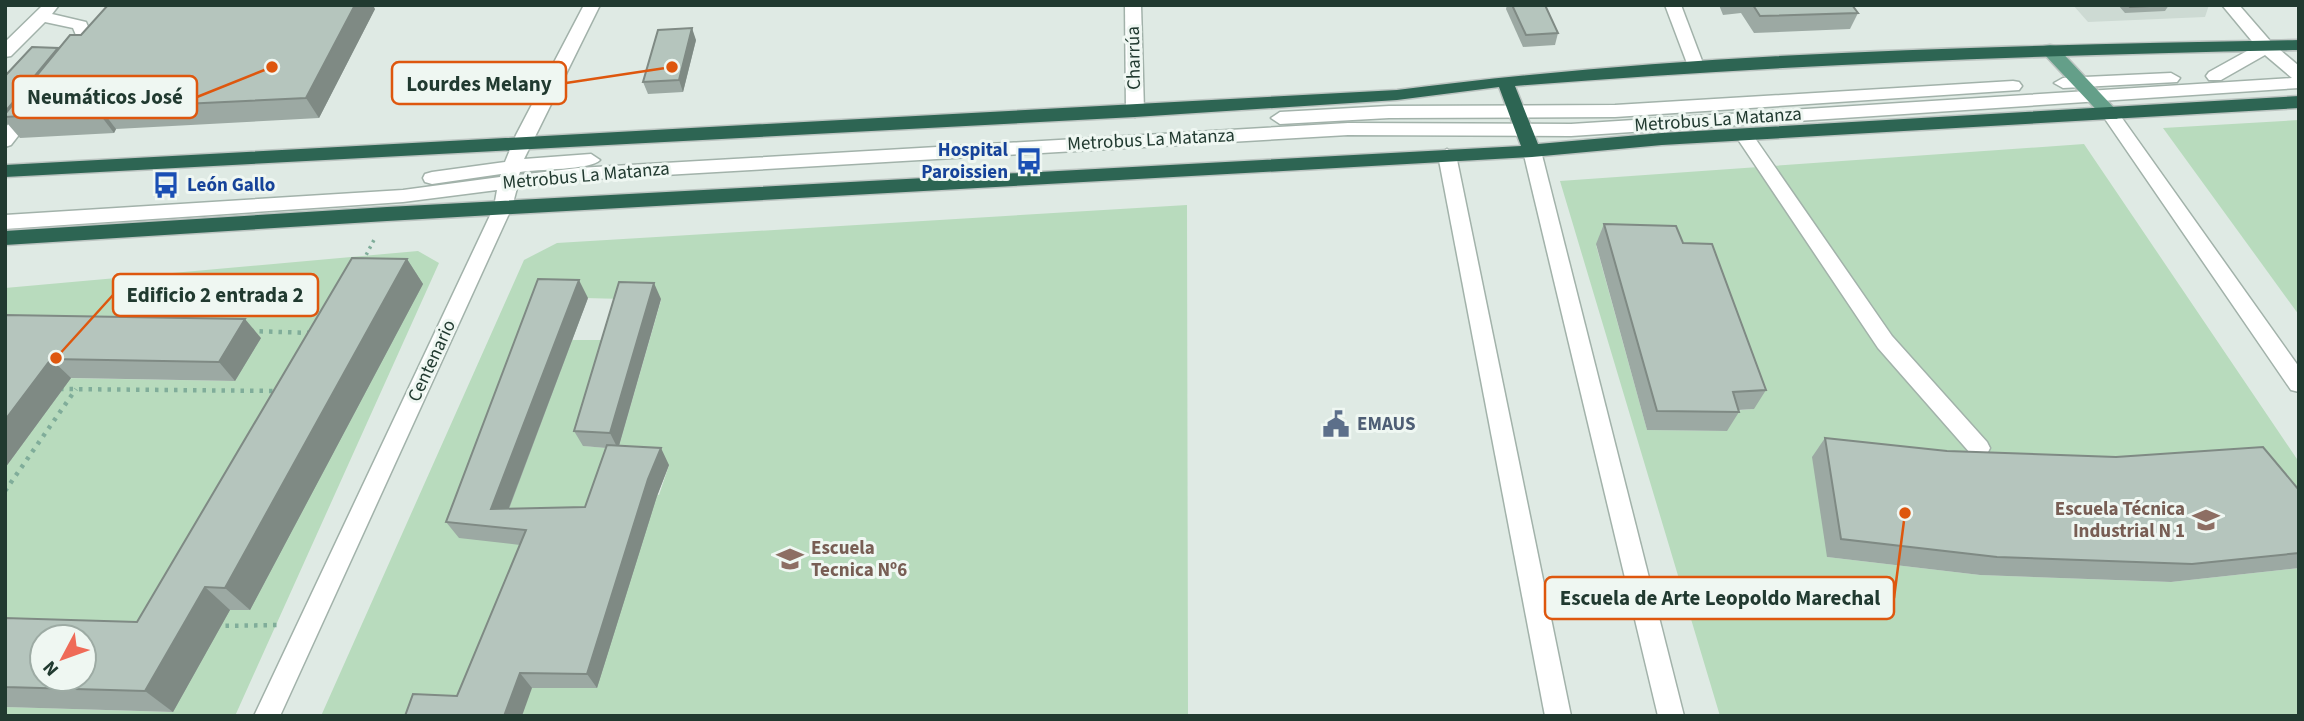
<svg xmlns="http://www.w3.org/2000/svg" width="2304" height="721" font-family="'Source Sans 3',sans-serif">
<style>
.built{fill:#cddad3}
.green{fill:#b8dbbd;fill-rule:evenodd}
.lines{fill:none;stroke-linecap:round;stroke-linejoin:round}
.minor-casing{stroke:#a2b2aa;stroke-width:3}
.major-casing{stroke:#bcc4c1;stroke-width:3}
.highway-casing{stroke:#bcc4c1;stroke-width:3}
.path-far1{stroke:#80ad9a;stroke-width:3.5;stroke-dasharray:2.5 4.5;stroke-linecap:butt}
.path{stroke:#80ad9a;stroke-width:4.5;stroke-dasharray:3.5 6;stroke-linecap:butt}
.minor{fill:#fff;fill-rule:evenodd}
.major{fill:#649f89;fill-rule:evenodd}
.highway{fill:#2d6553;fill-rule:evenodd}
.wall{fill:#9ca9a3}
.shaded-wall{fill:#7f8a84}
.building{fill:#b5c5bd;stroke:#7f8a84;stroke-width:2;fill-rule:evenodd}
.labels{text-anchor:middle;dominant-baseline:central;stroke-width:6;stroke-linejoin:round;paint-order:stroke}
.street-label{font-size:19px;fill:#213a30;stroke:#eff7f2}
.transit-label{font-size:19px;font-weight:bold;fill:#164399;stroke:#eff7f2;text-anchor:end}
.service-label{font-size:19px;font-weight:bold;fill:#4e5e75;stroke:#eff7f2;text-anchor:start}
.education-label{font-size:19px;font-weight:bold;fill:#785e54;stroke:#eff7f2;text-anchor:end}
.leader{fill:none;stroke:#de570e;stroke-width:2.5}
.callout-dot{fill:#de570e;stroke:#eff7f2;stroke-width:2.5}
.callout{fill:#eff7f2;stroke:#de570e;stroke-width:2.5}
.callout-label{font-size:21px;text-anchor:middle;font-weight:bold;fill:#213a30}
</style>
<rect width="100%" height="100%" fill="#dfeae4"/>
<polygon class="built" points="2073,5 2209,5 2205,17 2088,22"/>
<g class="green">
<polygon points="2299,120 2299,315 2163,128"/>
<path d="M2084,144L2299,462V537L1827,557L1980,575L2171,582L2299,568V716H1720L1560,181ZM1596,245L1753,409L1722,412L1727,431L1647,430Z"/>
<path d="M1187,205L1188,716H522L523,713L321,716L524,260L557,243ZM547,297L661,300L618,449L584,446L614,340H572L496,542ZM669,465L659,495L607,491Z"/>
<polygon points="418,251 439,263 235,716 5,716 5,707 173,712 84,637 5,639 5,377 235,381 5,334 5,288"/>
</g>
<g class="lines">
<defs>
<g id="minor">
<polygon points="43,5 59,5 52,14 86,22 94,40 81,58 75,59 67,54 78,40 73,28 45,22 11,56 5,57 5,42"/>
<path d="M584,5H600L524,159L591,154L600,160C592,170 536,169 520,172L519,175L578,168L1348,123L1571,124L2292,78L2265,55L2221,80H2209L2206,76L2209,72L2256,46L2222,5H2239L2272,43L2299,66V88L1571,136L1348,135L578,180L517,188L512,207L280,716H254L494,207L497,190L403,202L5,229V215L403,190L500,177L501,174L432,184L425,182L423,178L425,174L432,172L505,162L516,135Z"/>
<polygon points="1125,5 1141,5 1144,111 1135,117 1126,111"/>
<polygon points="1665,5 1681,5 1704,66 1702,70 1696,71 1688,66"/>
<polygon points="2171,73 2180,78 2177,82 2063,88 2054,83 2063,78"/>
<polygon points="2013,81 2019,82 2022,86 2019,90 1615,117 1389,118 1280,124 1271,118 1280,112 1389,106 1615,105"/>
<polygon points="30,103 39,109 11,145 5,147 5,128 24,105"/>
<polygon points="2111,109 2117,111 2299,367 2299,392 2291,390 2105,119 2102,115 2105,111"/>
<polygon points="1744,129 1750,131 1892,336 1987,442 1990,448 1987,454 1979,457 1971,454 1878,348 1735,135"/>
<polygon points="1532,145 1541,151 1684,716 1658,716 1523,151"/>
<polygon points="1447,149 1456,155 1571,716 1545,716 1438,155"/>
</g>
<polygon id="major" points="2050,45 2056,46 2117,111 2120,115 2117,119 2105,119 2044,54 2042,50 2044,46"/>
<path id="highway" d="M2299,40V50C2037,55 1776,65 1515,86L1538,144L1662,133L2299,96V108L1662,145L1532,157L387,221L5,245V231L387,207L1521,146L1499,87L1397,100L1135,117L5,177V165L1397,90C1696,51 1998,46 2299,40Z"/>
</defs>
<use href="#minor" class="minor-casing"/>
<use href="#major" class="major-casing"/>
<use href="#highway" class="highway-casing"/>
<polyline class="path-far1" points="363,261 375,238"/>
<g class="path">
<polyline points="250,331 311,333"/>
<polyline points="60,389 279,391"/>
<polyline points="5,491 76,389"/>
<polyline points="216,626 281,625"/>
</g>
<use href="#minor" class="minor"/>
<use href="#major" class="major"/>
<use href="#highway" class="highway"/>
</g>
<g class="wall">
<polygon points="1507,5 1545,5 1558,33 1555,45 1523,47 1506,9"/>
<polygon points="1719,5 1852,5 1858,13 1850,29 1754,33 1741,13 1723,15"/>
<polygon points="2118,5 2169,5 2165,11 2125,13"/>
<polygon points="375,9 319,118 116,129 114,133 20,138 7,123 5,125 5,76 81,35"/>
<polygon points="696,40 683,92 648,94 643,82"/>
<polygon points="1604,224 1683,243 1766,390 1754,409 1738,410 1739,412 1727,431 1647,430 1596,244"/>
<polygon points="407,259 423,284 250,610 230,610 173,712 5,707 5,618 137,622"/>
<polygon points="588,298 509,509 585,507 606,448 583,446 574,431 661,299 619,446 669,465 657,496 597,688 532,688 457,696 520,545 459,538 446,522"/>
<polygon points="5,315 261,338 235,381 71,378 5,468"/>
<polygon points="1825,438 2299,490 2299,568 2171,582 1980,575 1827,557 1812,457"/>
</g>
<g class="shaded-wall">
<polygon points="355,5 373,5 375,9 319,118 306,98"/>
<polygon points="692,28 696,40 683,92 679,80"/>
<polygon points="100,108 116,129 114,133 98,112"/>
<polygon points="407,259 423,284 250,610 225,588"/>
<polygon points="579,280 588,298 502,526 491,509"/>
<polygon points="654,283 661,299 618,449 610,433"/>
<polygon points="245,319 261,338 235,381 219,362"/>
<polygon points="51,359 71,378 5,468 5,420"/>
<polygon points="661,448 669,465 657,496 597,688 587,674 648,479"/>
<polygon points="205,587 230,610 173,712 145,691"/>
<polygon points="520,673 532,688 522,716 504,716"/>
</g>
<g class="building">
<polygon points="108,5 355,5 306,98 100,108 98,112 5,117 5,114 70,35 81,35"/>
<polygon points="1512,5 1545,5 1558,33 1526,35"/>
<polygon points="1753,5 1852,5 1858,13 1760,16"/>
<polygon points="2128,5 2169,5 2130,7"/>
<polygon points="692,28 679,80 643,82 658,30"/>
<polygon points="32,47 58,48 5,112 5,76"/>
<polygon points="1604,224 1676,226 1683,243 1712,244 1766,390 1733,392 1739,412 1657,411"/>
<path d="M352,258L407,259L225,588L205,587L145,691L5,687V618L137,622ZM42,637H84V679H42Z"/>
<polygon points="538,279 579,280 491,509 585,507 607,445 661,448 648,479 587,674 520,673 504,716 405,716 413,694 457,696 526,530 446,522"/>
<polygon points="619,282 654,283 610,433 574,431"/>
<polygon points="5,315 245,319 219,362 51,359 5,420"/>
<polygon points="1825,438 1947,451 2116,457 2263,447 2299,490 2299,553 2192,564 1997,557 1841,539"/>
</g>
<defs>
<symbol id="bus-bare" viewBox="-9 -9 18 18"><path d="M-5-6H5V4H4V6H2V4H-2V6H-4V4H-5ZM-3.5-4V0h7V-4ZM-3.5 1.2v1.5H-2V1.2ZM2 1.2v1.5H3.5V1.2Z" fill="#1a4fb4" stroke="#eff7f2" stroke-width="2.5" paint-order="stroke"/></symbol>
<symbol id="civic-bare" viewBox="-9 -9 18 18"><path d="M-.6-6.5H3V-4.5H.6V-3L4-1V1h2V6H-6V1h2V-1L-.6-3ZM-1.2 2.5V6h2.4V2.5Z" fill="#5c6f8a" stroke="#eff7f2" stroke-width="2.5" paint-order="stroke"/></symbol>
<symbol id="school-bare" viewBox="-9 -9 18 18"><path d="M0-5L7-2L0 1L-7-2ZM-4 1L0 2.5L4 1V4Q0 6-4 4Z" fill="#8d6e63" stroke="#eff7f2" stroke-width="2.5" paint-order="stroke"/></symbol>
</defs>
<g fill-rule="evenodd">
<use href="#bus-bare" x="1010" y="142" width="38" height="38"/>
<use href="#bus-bare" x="147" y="166" width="38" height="38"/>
<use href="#civic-bare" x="1317" y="405" width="38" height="38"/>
<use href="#school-bare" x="2187" y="501" width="38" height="38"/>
<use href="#school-bare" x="771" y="540" width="38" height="38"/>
</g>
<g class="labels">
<g class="street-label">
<text transform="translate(1134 58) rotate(-91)">Charrúa</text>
<text transform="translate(1718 120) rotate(-4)">Metrobus La Matanza</text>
<text transform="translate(1151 140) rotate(-3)">Metrobus La Matanza</text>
<text transform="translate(586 176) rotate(-5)">Metrobus La Matanza</text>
<text transform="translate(432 361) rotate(-65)">Centenario</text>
</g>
<g class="transit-label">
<text x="1008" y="150">Hospital<tspan x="1008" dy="22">Paroissien</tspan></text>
<text x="187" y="185" text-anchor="start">León Gallo</text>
</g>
<g class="service-label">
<text x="1357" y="424">EMAUS</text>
</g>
<g class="education-label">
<text x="2185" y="509">Escuela Técnica<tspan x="2185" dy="22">Industrial N 1</tspan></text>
<text x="811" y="548" text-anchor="start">Escuela<tspan x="811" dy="22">Tecnica Nº6</tspan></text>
</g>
</g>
<path class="leader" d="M672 67L566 83M272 67L197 97M56 358L113 295M1905 513L1894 598"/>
<g class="callout-dot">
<circle cx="672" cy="67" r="7"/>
<circle cx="272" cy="67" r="7"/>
<circle cx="56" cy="358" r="7"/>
<circle cx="1905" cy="513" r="7"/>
</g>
<g class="callout">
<rect x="392" y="62" width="174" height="42" rx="7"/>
<rect x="13" y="76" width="184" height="42" rx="7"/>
<rect x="113" y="274" width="205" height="42" rx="7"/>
<rect x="1545" y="577" width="349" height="42" rx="7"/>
</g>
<g class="callout-label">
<text x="479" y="91">Lourdes Melany</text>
<text x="105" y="104">Neumáticos José</text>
<text x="215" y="302">Edificio 2 entrada 2</text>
<text x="1720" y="605">Escuela de Arte Leopoldo Marechal</text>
</g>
<rect width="2304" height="721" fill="none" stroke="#213a30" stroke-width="14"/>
<g transform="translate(63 658) rotate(229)"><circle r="33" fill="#eff7f2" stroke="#9daba4" stroke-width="2"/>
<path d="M0-5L12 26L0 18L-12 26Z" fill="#ef6b58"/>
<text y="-10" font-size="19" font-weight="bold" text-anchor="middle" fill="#213a30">N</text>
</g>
</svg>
